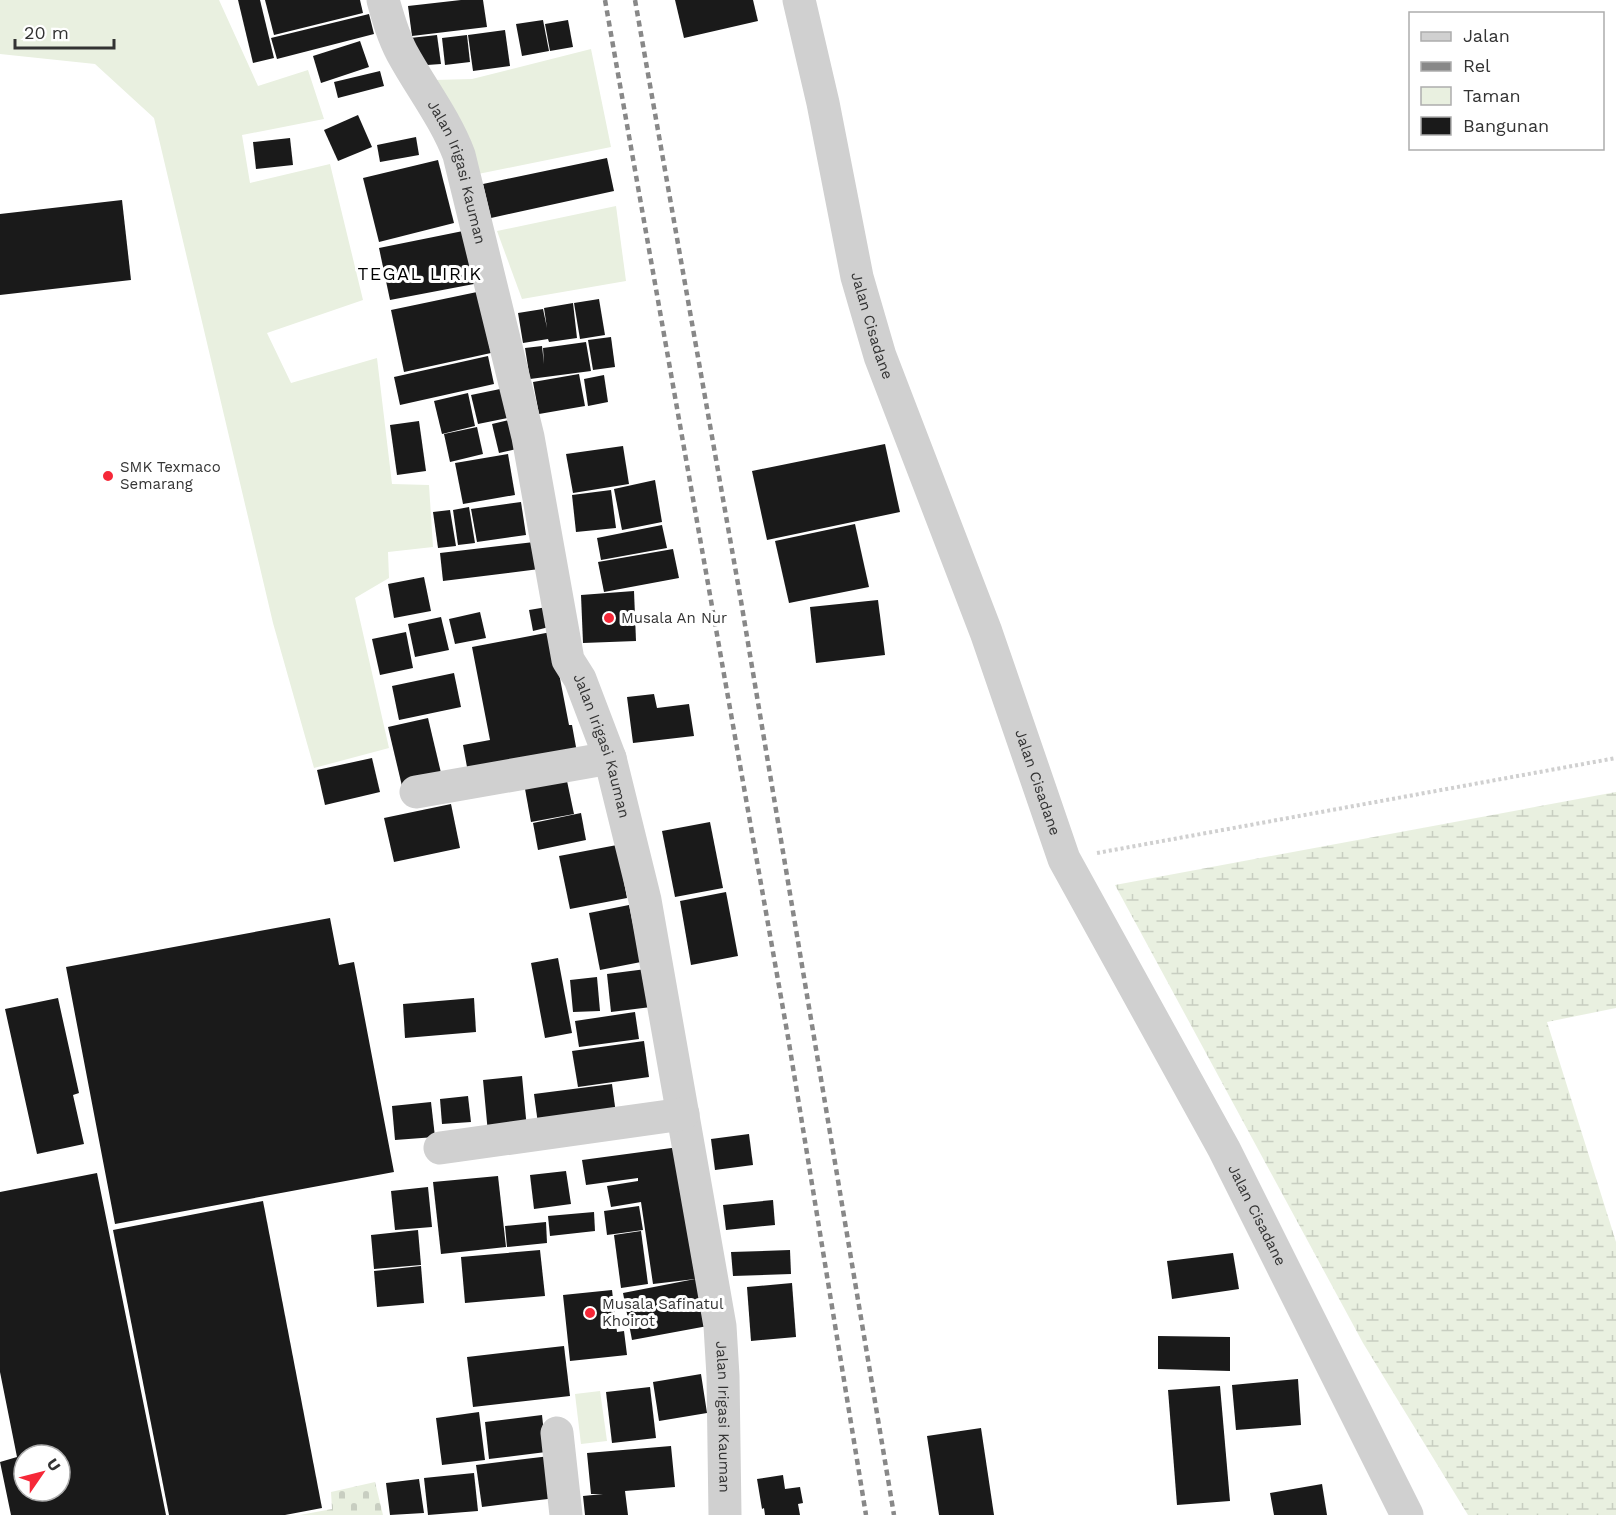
<svg xmlns="http://www.w3.org/2000/svg" width="1616" height="1515" font-family="'Work Sans',sans-serif">
<style>
.green{fill:#e9f0e0}
.wetland{fill:url(#wetland-marsh)}
.cemetery{fill:url(#cemetery-stones)}
.building{fill:#1a1a1a;fill-rule:evenodd}
.lines{fill:none;stroke-linecap:round;stroke-linejoin:round}
.path{stroke:#d0d0d0;stroke-width:4;stroke-dasharray:3 3;stroke-linecap:butt}
.street{stroke:#d0d0d0;stroke-width:33}
.rail{stroke:#888;stroke-width:4.5;stroke-dasharray:6 4.5;stroke-linecap:butt}
.poi-dot{fill:#f62838;stroke:#fff;stroke-width:2}
.labels{text-anchor:middle;dominant-baseline:central;stroke-width:6;stroke-linejoin:round;paint-order:stroke}
.street-label{font-size:15px;fill:#333;stroke:#fff}
.poi-label{font-size:15px;fill:#333;stroke:#fff;text-anchor:start}
.quarter-label{font-size:18px;letter-spacing:1.5px;fill:#000;stroke:#fff}
</style>
<defs>
<pattern id="wetland-marsh" width="20" height="14" patternUnits="userSpaceOnUse" patternTransform="scale(1.5)"><rect width="20" height="14" fill="#e9f0e0"/><path d="M1 5h8M5 5V1M11 12h8M15 12V8" fill="none" stroke="#c8cec1"/></pattern>
<pattern id="cemetery-stones" width="16" height="16" patternUnits="userSpaceOnUse" patternTransform="scale(1.5)"><rect width="16" height="16" fill="#e9f0e0"/><path d="M2 7V4a2 2 0 0 1 4 0v3zM10 15v-3a2 2 0 0 1 4 0v3z" fill="#c8cec1"/></pattern>
</defs>
<rect width="100%" height="100%" fill="#fff"/>
<g class="green">
<polygon points="0,0 219,0 258,86 308,70 324,119 242,135 250,183 330,164 363,300 267,333 291,383 377,358 392,484 429,485 433,547 388,552 389,578 355,598 389,748 314,768 273,623 154,118 95,64 0,54"/>
<polygon points="591,49 611,147 478,174 433,80 472,79"/>
<polygon points="616,206 626,281 522,299 497,231"/>
<polygon points="600,1391 607,1441 581,1444 575,1394"/>
</g>
<polygon class="wetland" points="1616,792 1616,1008 1547,1022 1616,1242 1616,1515 1468,1515 1363,1343 1115,885"/>
<polygon class="cemetery" points="375,1482 383,1515 300,1515 332,1509 331,1492"/>
<g class="building">
<polygon points="238,0 260,0 274,58 253,63"/>
<polygon points="265,0 360,0 363,13 274,35"/>
<polygon points="461,0 483,0 487,27 412,36 408,6"/>
<polygon points="675,0 753,0 758,21 684,38"/>
<polygon points="369,14 374,34 277,59 271,38"/>
<polygon points="543,20 549,51 522,56 516,24"/>
<polygon points="568,20 573,47 550,51 545,24"/>
<polygon points="505,30 510,66 473,71 468,35"/>
<polygon points="437,35 441,64 413,66 410,38"/>
<polygon points="467,35 470,62 445,65 442,38"/>
<polygon points="360,41 369,67 321,83 313,56"/>
<polygon points="380,71 384,86 338,98 334,82"/>
<polygon points="358,115 372,147 338,161 324,130"/>
<polygon points="416,137 419,155 380,162 377,145"/>
<polygon points="290,138 293,165 256,169 253,142"/>
<polygon points="607,158 614,191 491,218 483,184"/>
<polygon points="438,160 454,223 379,242 363,178"/>
<polygon points="122,200 131,280 0,295 0,214"/>
<polygon points="463,231 474,284 390,300 379,248"/>
<polygon points="477,292 491,353 404,372 391,310"/>
<polygon points="599,299 605,335 580,339 574,303"/>
<polygon points="573,303 577,338 549,342 548,339 523,343 518,313 543,309 547,328 544,308"/>
<polygon points="611,337 615,367 593,370 588,340"/>
<polygon points="586,342 591,371 530,379 525,348 542,346 544,364 543,348"/>
<polygon points="488,356 494,384 400,405 394,377"/>
<polygon points="579,374 585,406 539,414 533,382"/>
<polygon points="604,375 608,402 588,406 584,379"/>
<polygon points="505,388 512,417 478,424 471,395"/>
<polygon points="468,393 475,426 442,434 434,401"/>
<polygon points="518,418 525,447 499,453 492,424"/>
<polygon points="419,421 426,471 397,475 390,425"/>
<polygon points="477,427 483,454 450,462 444,434"/>
<polygon points="885,444 900,512 767,540 752,471"/>
<polygon points="623,446 629,484 573,493 566,454"/>
<polygon points="508,454 515,495 463,504 455,463"/>
<polygon points="655,480 662,522 622,530 614,489"/>
<polygon points="611,490 616,528 576,532 572,495"/>
<polygon points="521,502 526,535 477,542 471,509"/>
<polygon points="469,507 475,543 458,545 453,510"/>
<polygon points="450,510 456,546 438,548 433,512"/>
<polygon points="855,524 869,587 789,603 775,541"/>
<polygon points="662,525 667,548 601,560 597,538"/>
<polygon points="543,541 547,568 443,581 440,553"/>
<polygon points="673,549 679,578 604,592 598,562"/>
<polygon points="424,577 431,611 394,618 388,584"/>
<polygon points="634,591 636,641 583,643 581,595"/>
<polygon points="878,600 885,655 816,663 810,607"/>
<polygon points="553,606 557,625 533,631 529,610"/>
<polygon points="480,612 486,638 455,644 449,619"/>
<polygon points="441,617 449,650 415,657 408,624"/>
<polygon points="406,632 413,668 380,675 372,639"/>
<polygon points="551,632 569,725 572,725 578,758 469,778 463,745 490,740 472,647"/>
<polygon points="454,673 461,707 399,720 392,686"/>
<polygon points="654,694 657,708 689,704 694,736 633,743 627,697"/>
<polygon points="428,718 442,777 402,786 388,727"/>
<polygon points="372,758 380,792 325,805 317,770"/>
<polygon points="567,781 574,814 531,822 525,789"/>
<polygon points="451,804 460,848 394,862 384,818"/>
<polygon points="581,813 586,840 538,850 533,823"/>
<polygon points="710,822 723,888 675,897 662,831"/>
<polygon points="617,845 627,898 570,909 559,856"/>
<polygon points="726,892 738,956 691,965 680,901"/>
<polygon points="629,905 641,962 600,970 589,913"/>
<polygon points="330,918 339,965 354,962 394,1172 115,1224 66,967"/>
<polygon points="558,958 572,1033 545,1038 531,963"/>
<polygon points="654,968 659,1006 611,1012 607,974"/>
<polygon points="597,977 600,1011 573,1012 570,980"/>
<polygon points="58,998 79,1093 73,1095 84,1144 37,1154 5,1009"/>
<polygon points="474,998 476,1032 405,1038 403,1004"/>
<polygon points="635,1012 639,1039 579,1047 575,1021"/>
<polygon points="644,1041 649,1077 578,1087 572,1051"/>
<polygon points="522,1076 527,1129 488,1133 483,1080"/>
<polygon points="612,1084 616,1114 538,1124 534,1094"/>
<polygon points="468,1096 471,1122 442,1124 440,1099"/>
<polygon points="431,1102 435,1137 395,1140 392,1106"/>
<polygon points="749,1134 753,1165 715,1170 711,1139"/>
<polygon points="679,1147 713,1325 632,1340 623,1293 695,1279 653,1284 641,1202 611,1207 607,1186 638,1181 638,1178 586,1185 582,1160"/>
<polygon points="566,1171 571,1204 534,1209 530,1175"/>
<path d="M97,1173L166,1515H11L0,1462L17,1457L0,1372V1192ZM24,1455H60V1491H24Z"/>
<polygon points="498,1176 506,1247 441,1254 433,1182"/>
<polygon points="428,1187 432,1227 395,1230 391,1191"/>
<polygon points="773,1200 775,1225 726,1230 723,1205"/>
<polygon points="263,1201 322,1508 285,1515 169,1515 113,1230"/>
<polygon points="639,1206 643,1230 607,1235 604,1211"/>
<polygon points="594,1212 595,1231 550,1236 548,1216"/>
<polygon points="546,1222 547,1243 507,1247 505,1226"/>
<polygon points="418,1230 421,1265 374,1269 371,1235"/>
<polygon points="641,1231 648,1284 621,1288 614,1235"/>
<polygon points="540,1250 545,1296 465,1303 461,1257"/>
<polygon points="790,1250 791,1274 733,1276 731,1252"/>
<polygon points="1233,1253 1239,1289 1172,1299 1167,1261"/>
<polygon points="421,1266 424,1303 377,1307 374,1271"/>
<polygon points="792,1283 796,1337 751,1341 747,1287"/>
<polygon points="612,1290 617,1332 624,1331 627,1355 570,1361 563,1295"/>
<polygon points="1158,1336 1230,1337 1230,1371 1158,1369"/>
<polygon points="564,1346 570,1396 473,1407 467,1357"/>
<polygon points="701,1374 707,1413 659,1421 653,1382"/>
<polygon points="1298,1379 1301,1425 1236,1430 1232,1385"/>
<polygon points="1220,1386 1230,1501 1177,1505 1168,1390"/>
<polygon points="650,1387 656,1438 612,1443 606,1392"/>
<polygon points="479,1412 485,1460 442,1465 436,1418"/>
<polygon points="542,1415 546,1452 489,1459 485,1422"/>
<polygon points="981,1428 994,1515 939,1515 927,1436"/>
<polygon points="671,1446 675,1487 625,1491 628,1515 585,1515 583,1496 603,1494 591,1494 587,1453"/>
<polygon points="550,1456 556,1498 482,1507 476,1465"/>
<polygon points="474,1473 478,1511 428,1515 424,1478"/>
<polygon points="783,1475 785,1489 800,1487 803,1503 798,1504 800,1515 765,1515 764,1508 762,1509 757,1479"/>
<polygon points="419,1479 424,1513 390,1515 386,1483"/>
<polygon points="1322,1484 1327,1515 1274,1515 1270,1493"/>
</g>
<g class="lines">
<polyline class="path" points="1097,853 1616,758"/>
<g class="street">
<path id="s1" d="M383,0C388,18 393,36 402,53C421,88 445,118 459,155L528,437L568,660L580,679L610,758L645,900L720,1326L723,1376L725,1515"/>
<path id="s2" d="M799,0L823,103L857,277L880,356L986,632L1064,859L1224,1149L1407,1515"/>
<polyline points="416,792 610,758"/>
<polyline points="440,1148 683,1114"/>
<polyline points="557,1433 566,1515"/>
</g>
<g class="rail">
<polyline points="605,0 788,1037 866,1515"/>
<polyline points="635,0 741,601 894,1515"/>
</g>
</g>
<g class="poi-dot">
<circle cx="108" cy="476" r="6"/>
<circle cx="609" cy="618" r="6"/>
<circle cx="590" cy="1313" r="6"/>
</g>
<g class="labels">
<g class="street-label">
<text stroke="none"><textPath href="#s1" startOffset="189">Jalan Irigasi Kauman</textPath></text>
<text stroke="none"><textPath href="#s2" startOffset="334">Jalan Cisadane</textPath></text>
<text stroke="none"><textPath href="#s1" startOffset="783">Jalan Irigasi Kauman</textPath></text>
<text stroke="none"><textPath href="#s2" startOffset="820">Jalan Cisadane</textPath></text>
<text stroke="none"><textPath href="#s2" startOffset="1306">Jalan Cisadane</textPath></text>
<text stroke="none"><textPath href="#s1" startOffset="1467">Jalan Irigasi Kauman</textPath></text>
</g>
<g class="poi-label">
<text x="120" y="467">SMK Texmaco<tspan x="120" dy="17">Semarang</tspan></text>
<text x="621" y="618">Musala An Nur</text>
<text x="602" y="1304">Musala Safinatul<tspan x="602" dy="17">Khoirot</tspan></text>
</g>
<g class="quarter-label">
<text x="420" y="273">TEGAL LIRIK</text>
</g>
</g>
<rect x="1409" y="12" width="195" height="138" fill="#ffffff" stroke="#adadad" stroke-width="1.5"/>
<rect x="1421" y="32" width="30" height="9" fill="#d0d0d0" stroke="#adadad" stroke-width="1.5"/>
<text x="1463" y="42" font-size="18" fill="#333333">Jalan</text>
<rect x="1421" y="62" width="30" height="9" fill="#888888" stroke="#adadad" stroke-width="1.5"/>
<text x="1463" y="72" font-size="18" fill="#333333">Rel</text>
<rect x="1421" y="87" width="30" height="18" fill="#e9f0e0" stroke="#adadad" stroke-width="1.5"/>
<text x="1463" y="102" font-size="18" fill="#333333">Taman</text>
<rect x="1421" y="117" width="30" height="18" fill="#1a1a1a" stroke="#adadad" stroke-width="1.5"/>
<text x="1463" y="132" font-size="18" fill="#333333">Bangunan</text>
<g transform="translate(42 1473) rotate(55)"><circle r="28" fill="#ffffff" stroke="#adadad" stroke-width="1.5"/>
<path d="M0-4.5L10 22L0 15L-10 22Z" fill="#f62838"/>
<text y="-9" font-size="16" font-weight="bold" text-anchor="middle" fill="#333333">U</text>
</g>
<path d="M15 39v9h99v-9" fill="none" stroke="#333333" stroke-width="3"/>
<text x="24" y="39" font-size="18" fill="#333333" stroke="#ffffff" stroke-width="4.5" paint-order="stroke">20 m</text>
</svg>
